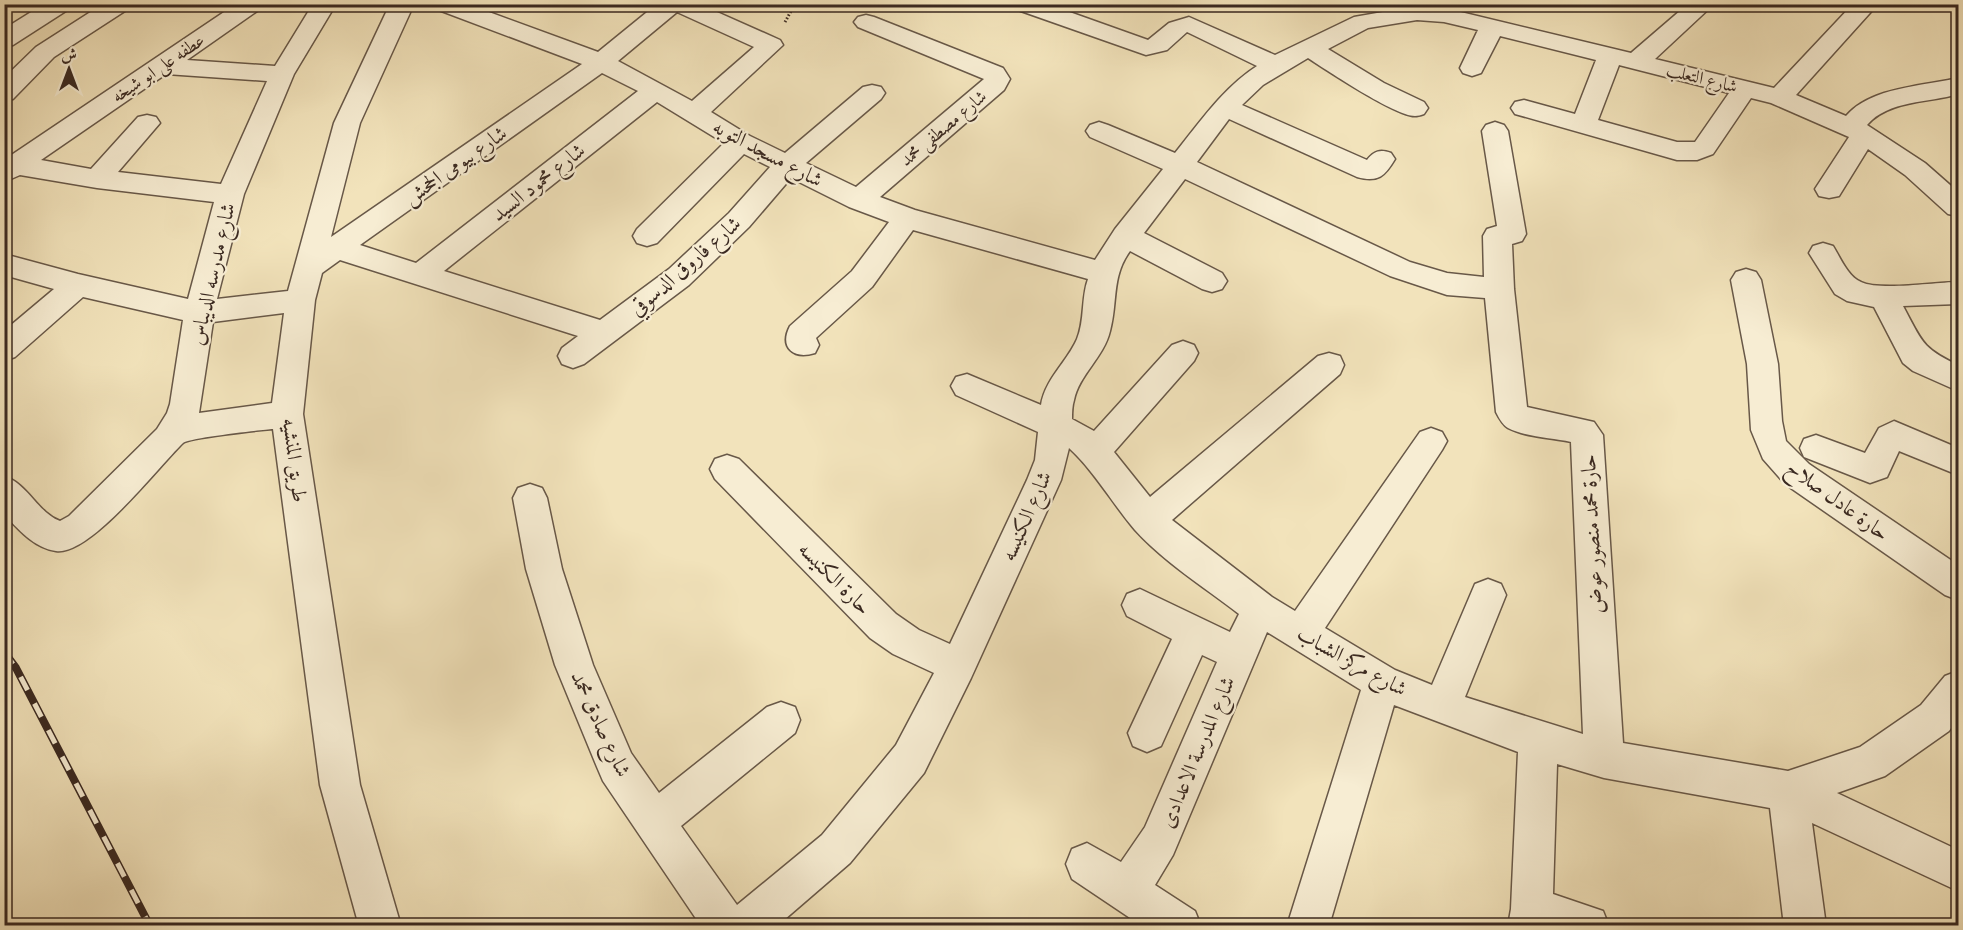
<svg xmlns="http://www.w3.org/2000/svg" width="1963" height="930" font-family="'IM FELL Great Primer',Amiri,serif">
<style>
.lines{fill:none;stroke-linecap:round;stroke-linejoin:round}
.minor-casing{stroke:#685848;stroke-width:3}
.path{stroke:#3a2921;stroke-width:3;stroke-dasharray:1.5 2;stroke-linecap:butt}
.minor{fill:#f7edd3;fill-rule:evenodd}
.rail-casing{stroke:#3a2921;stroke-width:8}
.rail{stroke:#f7edd3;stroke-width:5;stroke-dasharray:15;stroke-linecap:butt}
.labels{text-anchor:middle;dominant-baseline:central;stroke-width:4.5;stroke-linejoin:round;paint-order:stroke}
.far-street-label{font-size:18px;fill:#3a2921;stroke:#f7edd3}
.street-label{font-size:21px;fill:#3a2921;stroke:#f7edd3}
</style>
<rect width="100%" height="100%" fill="#f2e3bb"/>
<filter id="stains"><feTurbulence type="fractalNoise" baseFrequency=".00333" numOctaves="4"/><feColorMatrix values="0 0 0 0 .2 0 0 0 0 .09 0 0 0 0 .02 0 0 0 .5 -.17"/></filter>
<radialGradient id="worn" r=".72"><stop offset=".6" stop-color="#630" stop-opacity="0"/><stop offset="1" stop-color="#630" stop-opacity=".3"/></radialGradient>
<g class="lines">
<defs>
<g id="minor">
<polygon points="44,4 72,4 69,9 13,45 4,47 4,29"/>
<polygon points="103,4 131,4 128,9 54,57 13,99 4,101 4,78 36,47"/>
<path d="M236,4H263L260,9L187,60L275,66L313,4H336L294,74L244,194L217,299L288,291L334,123L390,4H414L360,123L331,237L582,64L436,9L433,4H467L598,52L657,4H699L780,40L783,45L711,112L750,136L785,153L863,87L872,85L881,87L885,93L881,99L806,163L856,187L984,79L858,27L854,22L858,17L866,15L874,17L1003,68L1010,79L1004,90L880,197L915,210L1095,260L1115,229L1163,169L1090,137L1086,131L1090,125L1099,122L1108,125L1175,153C1200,122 1223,88 1257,66L1187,32L1167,50L1146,55L1015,9L1012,4H1047L1148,40L1169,23L1189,17L1275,55L1354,17L1417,6L1444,8L1631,53L1688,4H1714L1655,59L1774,88L1853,4H1878L1796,95L1846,116C1871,87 1923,86 1958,78V94C1929,103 1888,100 1867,125L1925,163L1958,192V216L1948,214L1905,175L1868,149L1839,196L1829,198L1819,196L1815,189L1849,137L1771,103L1751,98L1713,154L1697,160H1677L1515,114L1511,108L1515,102L1524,100L1575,114L1596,60L1500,36L1481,73L1472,76L1463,73L1460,68L1478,30L1444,22L1417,20L1368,28L1328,49L1384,83L1424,102L1428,108L1424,114C1421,115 1418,116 1415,116C1395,116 1328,71 1308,58L1263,85L1242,105L1367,160C1374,151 1380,149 1391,153L1395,159C1385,176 1378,183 1357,177L1229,119L1197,162L1410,262L1447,273L1484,277L1483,236L1487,229L1497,226L1482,131L1486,125L1495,122L1504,125L1508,131L1526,234L1522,241L1512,244L1514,289L1527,407L1594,422L1603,435L1623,743L1788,771L1860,747L1921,705L1945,676L1958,671V718L1949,731L1885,776L1837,793L1958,850V891L1812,823L1826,926H1784L1770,808L1604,778L1557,764L1553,894L1603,911L1609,926H1508L1511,909L1518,752L1394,705L1329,926H1287L1361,690L1267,632L1173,855L1155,885L1195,911L1201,926H1142L1072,879L1066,864L1072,849L1087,843L1121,862L1145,827L1217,662L1202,655L1161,746L1147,752L1133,746L1128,733L1172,639L1127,616L1122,605L1127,594L1140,589L1230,632L1239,614C1204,587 1164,562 1135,530C1112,503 1095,472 1069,448L1061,480L971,678L924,773L850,863L777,926H701L603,781L597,767L555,665L526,569L513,498L518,488L530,484L542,488L547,498L562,569L593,665L631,753L659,793L767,707L781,702L795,707L800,720L795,733L681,826L737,905L822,835L896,745L934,673L893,654L870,638L715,479L710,469L715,459L727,455L739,459L896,614L919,630L950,644L1027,480L1035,460L1038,432L956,395L951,386L956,377L967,374L1041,405C1045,379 1067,362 1077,339C1085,320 1081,298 1088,279L913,230L872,287L816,338L819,345L815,353C793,360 779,347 790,326L852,271L889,222L849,207L791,178L749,227L689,285L584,364L573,368L562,364L558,356L562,348L578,336L340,260L322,273L315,300L303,414L360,785L401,926H359L320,785L273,429C260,430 188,438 183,443C158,467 90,556 56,551C34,548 18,529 4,514V476C28,484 38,513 60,521L69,516L157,429L167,413L170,404L183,320L83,297L15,357L4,361V331L54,289L4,275V254L78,274L188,299L214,202L97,188L20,175L4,182V160ZM677,12L754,47L692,101L618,61ZM1619,65L1729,93L1695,142H1677L1598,120ZM602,73L638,91L416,263L360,245ZM166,74L267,81L221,184L118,172L160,123L156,117L147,115L138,117L91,169L41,160ZM657,102L724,143L637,229L633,236L637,243L647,246L657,243L744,154L770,167L729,213L669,269L600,320L444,271ZM1185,179L1390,276L1447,295L1485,298L1496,412C1499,418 1502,424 1508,428C1525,437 1552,438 1571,442L1583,734L1465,697L1506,595L1501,584L1488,579L1475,584L1432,685L1395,670L1325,628L1442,450L1447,441L1442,432L1431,428L1420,432L1295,611L1272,597L1172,520L1340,374L1344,365L1340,356L1329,353L1318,356L1150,497L1114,452L1194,361L1198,353L1194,345L1183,341L1172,345L1094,431L1072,419C1072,413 1072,406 1074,400C1079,375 1104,357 1110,331C1118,302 1111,277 1130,251L1202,289L1212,292L1222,289L1227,281L1222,273L1144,233ZM284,313L272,403L199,413L213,322Z"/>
<path d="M1823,243L1833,246C1840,257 1848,277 1861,282C1880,291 1936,282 1958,282V304L1903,306C1922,341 1921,348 1958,365V391L1913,371L1903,363L1874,307L1847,301L1835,294L1809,253L1813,246Z"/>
<polygon points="1746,269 1756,272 1761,280 1778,364 1782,421 1786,441 1809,464 1958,565 1958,600 1945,595 1785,484 1763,459 1751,430 1747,364 1731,280 1736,272"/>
<polygon points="1894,421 1958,448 1958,475 1899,451 1887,477 1870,483 1804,457 1800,448 1804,439 1816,435 1865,453 1879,428"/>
</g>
</defs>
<use href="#minor" class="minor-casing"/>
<polyline class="path" points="785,22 795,4"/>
<use href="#minor" class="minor"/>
<defs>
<polyline id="rail" points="4,652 16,668 150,926"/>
</defs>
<use href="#rail" class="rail-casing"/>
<use href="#rail" class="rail"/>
</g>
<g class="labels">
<g class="far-street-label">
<text transform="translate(158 68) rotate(-34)">عطفه على ابو شيخه</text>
<text transform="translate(1702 78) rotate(14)">شارع التعلب</text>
<text transform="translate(943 128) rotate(-40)">شارع مصطفى محمد</text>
</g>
<g class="street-label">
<text transform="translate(768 153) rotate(28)">شارع مسجد التوبه</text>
<text transform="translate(455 165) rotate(-35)">شارع بيومى الجحش</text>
<text transform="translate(538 182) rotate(-38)">شارع محمود السيد</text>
<text transform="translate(685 266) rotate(-41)">شارع فاروق الدسوقي</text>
<text transform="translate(212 274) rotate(-77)">شارع مدرسه الديباس</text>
<text transform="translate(295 460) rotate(83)">طريق المنشيه</text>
<text transform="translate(1838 500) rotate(36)">حارة عادل صلاح</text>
<text transform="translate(1026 516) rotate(-66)">شارع الكنيسه</text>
<text transform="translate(1592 534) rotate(-93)">حارة محمد منصور عوض</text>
<text transform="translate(835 578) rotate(45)">حارة الكنيسه</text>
<text transform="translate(1352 661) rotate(29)">شارع مركز الشباب</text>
<text transform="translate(601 724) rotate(65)">شارع صادق محمد</text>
<text transform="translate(1197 752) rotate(-67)">شارع المدرسة الاعدادى</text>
</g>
</g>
<rect width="1963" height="930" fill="none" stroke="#f2e3bb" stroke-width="24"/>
<rect x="6" y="6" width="1951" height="918" fill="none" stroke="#3a2921" stroke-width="3"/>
<rect x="12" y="12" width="1939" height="906" fill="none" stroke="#3a2921" stroke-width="1.5"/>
<g transform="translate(69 69)" stroke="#f7edd3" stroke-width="4.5" paint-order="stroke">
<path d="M0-4.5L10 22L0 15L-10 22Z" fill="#3a2921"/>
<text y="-9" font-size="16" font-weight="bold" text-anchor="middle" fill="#3a2921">ش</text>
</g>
<rect width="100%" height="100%" filter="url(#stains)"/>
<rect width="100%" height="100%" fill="url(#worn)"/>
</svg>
